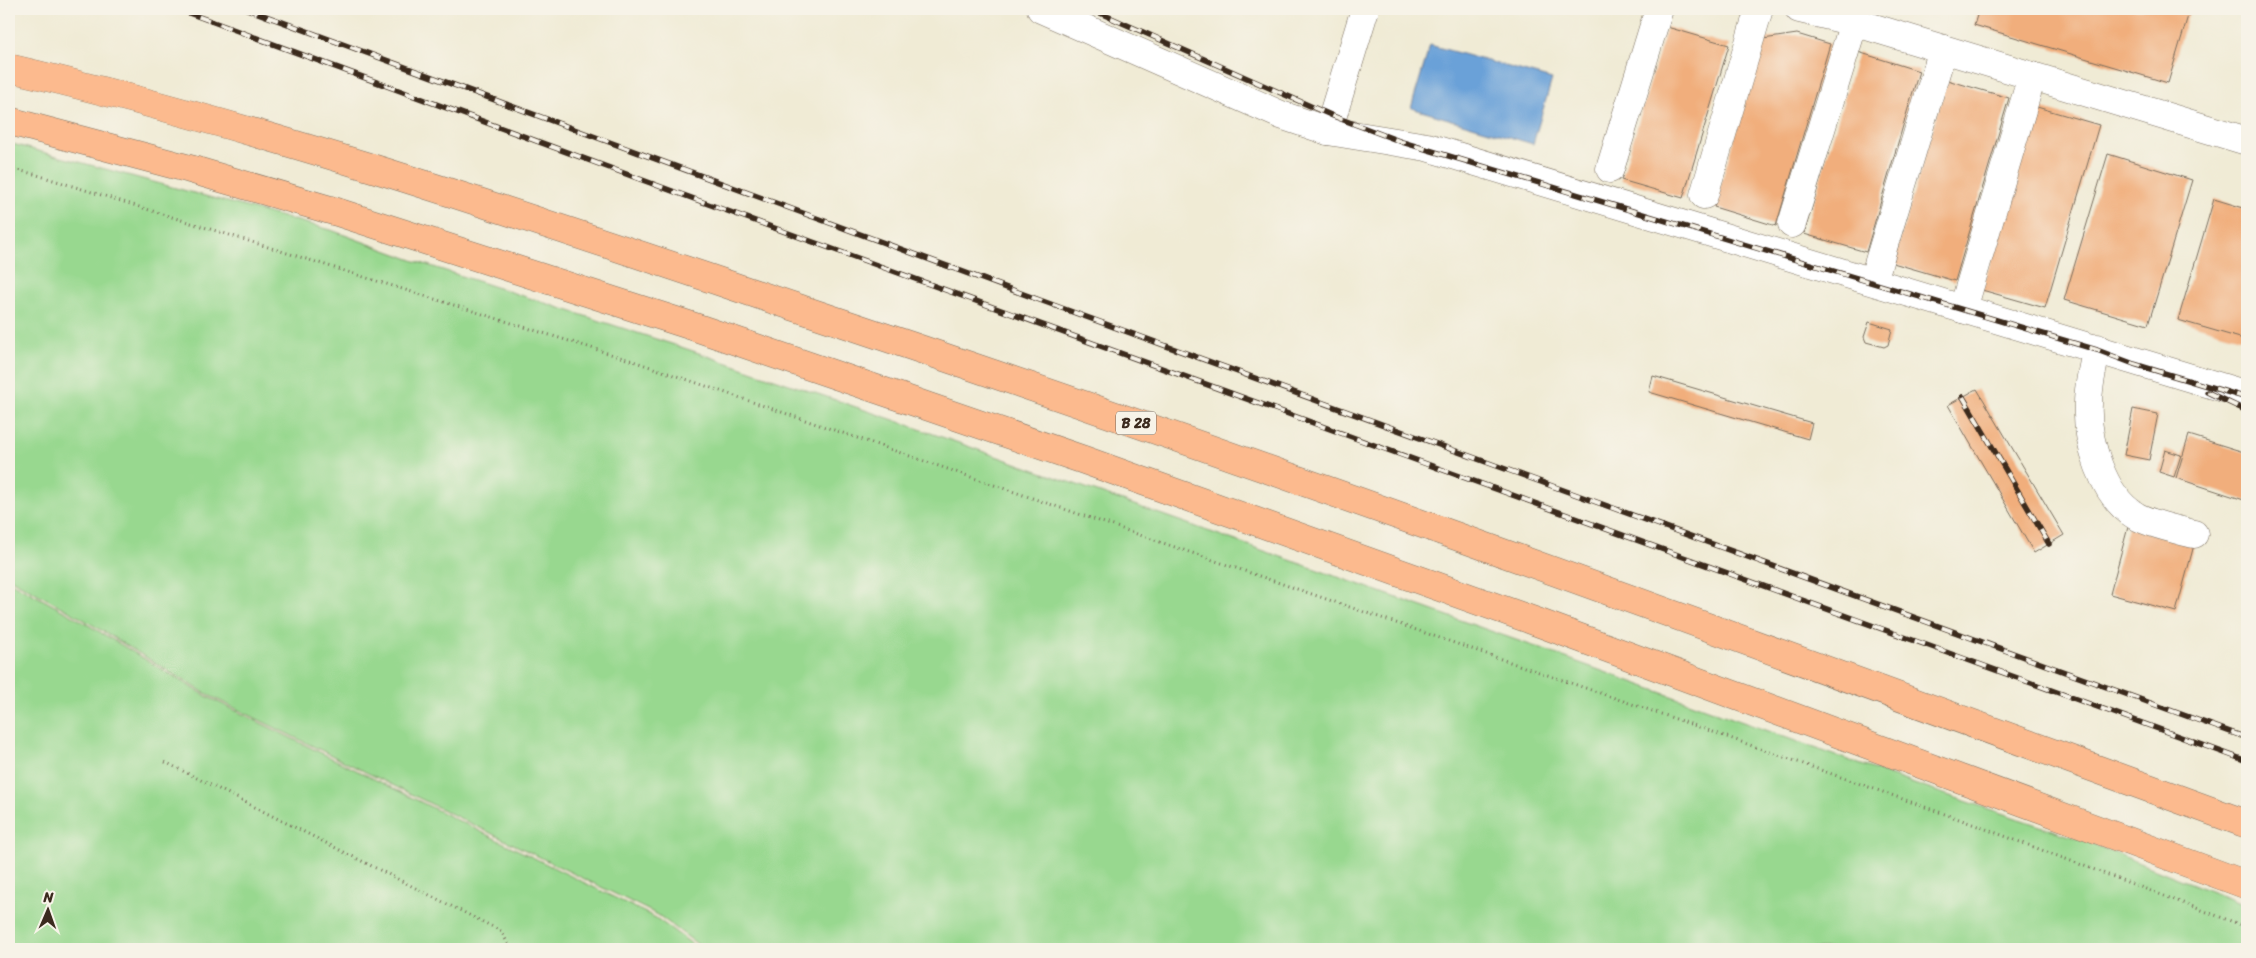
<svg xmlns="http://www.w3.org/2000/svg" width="2256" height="958" font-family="Sriracha,sans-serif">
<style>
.green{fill:#98d88f;stroke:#6a8156}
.water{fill:#6ba1d8;stroke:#53667b}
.building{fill:#f1ae7c}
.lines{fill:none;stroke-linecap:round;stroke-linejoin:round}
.minor-casing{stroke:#7a6e5e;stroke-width:29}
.highway-casing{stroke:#7a6e5e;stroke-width:29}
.path{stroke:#7a6e5e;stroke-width:3;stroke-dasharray:1 4;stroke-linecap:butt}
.minor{stroke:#fff;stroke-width:28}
.highway{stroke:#fcba8e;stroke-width:28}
.rail-casing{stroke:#3b2a1e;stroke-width:5.5}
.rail{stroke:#f7f3e8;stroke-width:4;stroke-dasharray:11;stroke-linecap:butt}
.labels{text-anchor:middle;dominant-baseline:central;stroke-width:5;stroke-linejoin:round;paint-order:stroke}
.shield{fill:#f7f3e8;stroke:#73665b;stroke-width:1}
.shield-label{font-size:14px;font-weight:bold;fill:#3b2a1e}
</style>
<rect width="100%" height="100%" fill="#f7f3e8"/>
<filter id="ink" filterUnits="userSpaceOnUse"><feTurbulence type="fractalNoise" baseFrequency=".02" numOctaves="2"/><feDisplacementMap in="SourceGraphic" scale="10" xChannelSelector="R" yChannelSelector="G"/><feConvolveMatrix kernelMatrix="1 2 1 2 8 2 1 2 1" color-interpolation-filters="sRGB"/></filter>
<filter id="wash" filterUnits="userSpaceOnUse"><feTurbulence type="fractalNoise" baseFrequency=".0096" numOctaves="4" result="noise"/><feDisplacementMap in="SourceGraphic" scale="20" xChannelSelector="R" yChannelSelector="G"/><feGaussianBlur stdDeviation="1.12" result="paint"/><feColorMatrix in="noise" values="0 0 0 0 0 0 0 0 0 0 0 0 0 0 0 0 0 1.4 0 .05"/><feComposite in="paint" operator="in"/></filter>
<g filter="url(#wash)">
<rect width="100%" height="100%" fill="#f0ebd5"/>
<g class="green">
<polygon points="9,143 331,230 415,261 687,349 891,419 1533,646 1914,784 2088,842 2247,906 2247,949 704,949 658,915 208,695 81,618 9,578"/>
<polygon points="9,581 80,620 208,697 656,918 699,949 9,949"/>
</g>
<polygon class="water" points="1430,45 1552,79 1533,144 1411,108"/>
<g id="blocks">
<g class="building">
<polygon points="1979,9 2190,9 2168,83 1974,25"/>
<polygon points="1667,27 1729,45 1683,198 1621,180"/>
<polygon points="1797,34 1830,44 1776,226 1714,207 1763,39"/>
<polygon points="1858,52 1919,71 1866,252 1804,234"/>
<polygon points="1947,80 2009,98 1955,281 1893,263"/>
<polygon points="2037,107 2099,125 2045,308 1982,290"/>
<polygon points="2108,154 2192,180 2148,325 2064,300"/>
<polygon points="2214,199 2247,209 2247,340 2178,320"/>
<polygon points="1869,322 1892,329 1888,345 1884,347 1866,342 1864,337"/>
<polygon points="1653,376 1812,423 1808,439 1649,392"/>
<polygon points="1977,389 2064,535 2034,553 1948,405"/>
<polygon points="2133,409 2158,414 2149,460 2124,455"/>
<polygon points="2189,435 2247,453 2247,501 2176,478"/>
<polygon points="2165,450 2181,455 2174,477 2159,472"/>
<polygon points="2128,527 2194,545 2176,612 2110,594"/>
</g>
</g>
</g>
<g filter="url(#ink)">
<use href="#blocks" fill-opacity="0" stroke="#7a6e5e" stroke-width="1"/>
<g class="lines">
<defs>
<g id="minor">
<polyline points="1041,9 1281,115 1328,131"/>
<polyline points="1365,9 1328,131 1427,147 2247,395"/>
<polyline points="1799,9 1854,22 2247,141"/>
<polyline points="1610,169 1659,9"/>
<polyline points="1704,195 1759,9"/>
<polyline points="1792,224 1854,22"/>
<polyline points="1873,281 1943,49"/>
<polyline points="1963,309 2032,76"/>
<path d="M2097,348C2093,366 2088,386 2088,404C2086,440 2103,497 2136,516C2153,525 2175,529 2194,534"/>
</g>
<g id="highway">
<path d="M9,68C279,131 542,222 804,310C1288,471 1768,649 2247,824"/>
<polyline points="9,121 190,169 337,212 692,326 897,396 1084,460 1537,622 2247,885"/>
</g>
</defs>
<use href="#minor" class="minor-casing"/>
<use href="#highway" class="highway-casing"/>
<g class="path">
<polyline points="9,168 34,174 633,361 1699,727 1959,819 2247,927"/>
<polyline points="165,762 501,931 511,949"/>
<polyline points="9,947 14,949"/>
</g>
<use href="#minor" class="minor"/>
<use href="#highway" class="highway"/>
<defs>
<g id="rail">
<polyline points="178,9 675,192 2247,761"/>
<polyline points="247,9 1067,310 2247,738"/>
<polyline points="1091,9 1333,116 1402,142 2097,350 2134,364 2247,398"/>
<polyline points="2207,392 2247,411"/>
<polyline points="1963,397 2049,544"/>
</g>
</defs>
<use href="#rail" class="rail-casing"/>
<use href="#rail" class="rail"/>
</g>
</g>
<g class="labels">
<rect class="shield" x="1116" y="411.5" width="40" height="23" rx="4"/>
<g class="shield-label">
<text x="1136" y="423">B 28</text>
</g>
</g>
<rect width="2256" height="958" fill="none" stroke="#f7f3e8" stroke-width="30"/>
<g transform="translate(48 910) rotate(2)" stroke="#f7f3e8" stroke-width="4" paint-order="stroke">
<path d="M0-4L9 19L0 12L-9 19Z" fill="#3b2a1e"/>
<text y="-8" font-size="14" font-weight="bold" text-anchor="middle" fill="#3b2a1e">N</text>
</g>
</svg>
